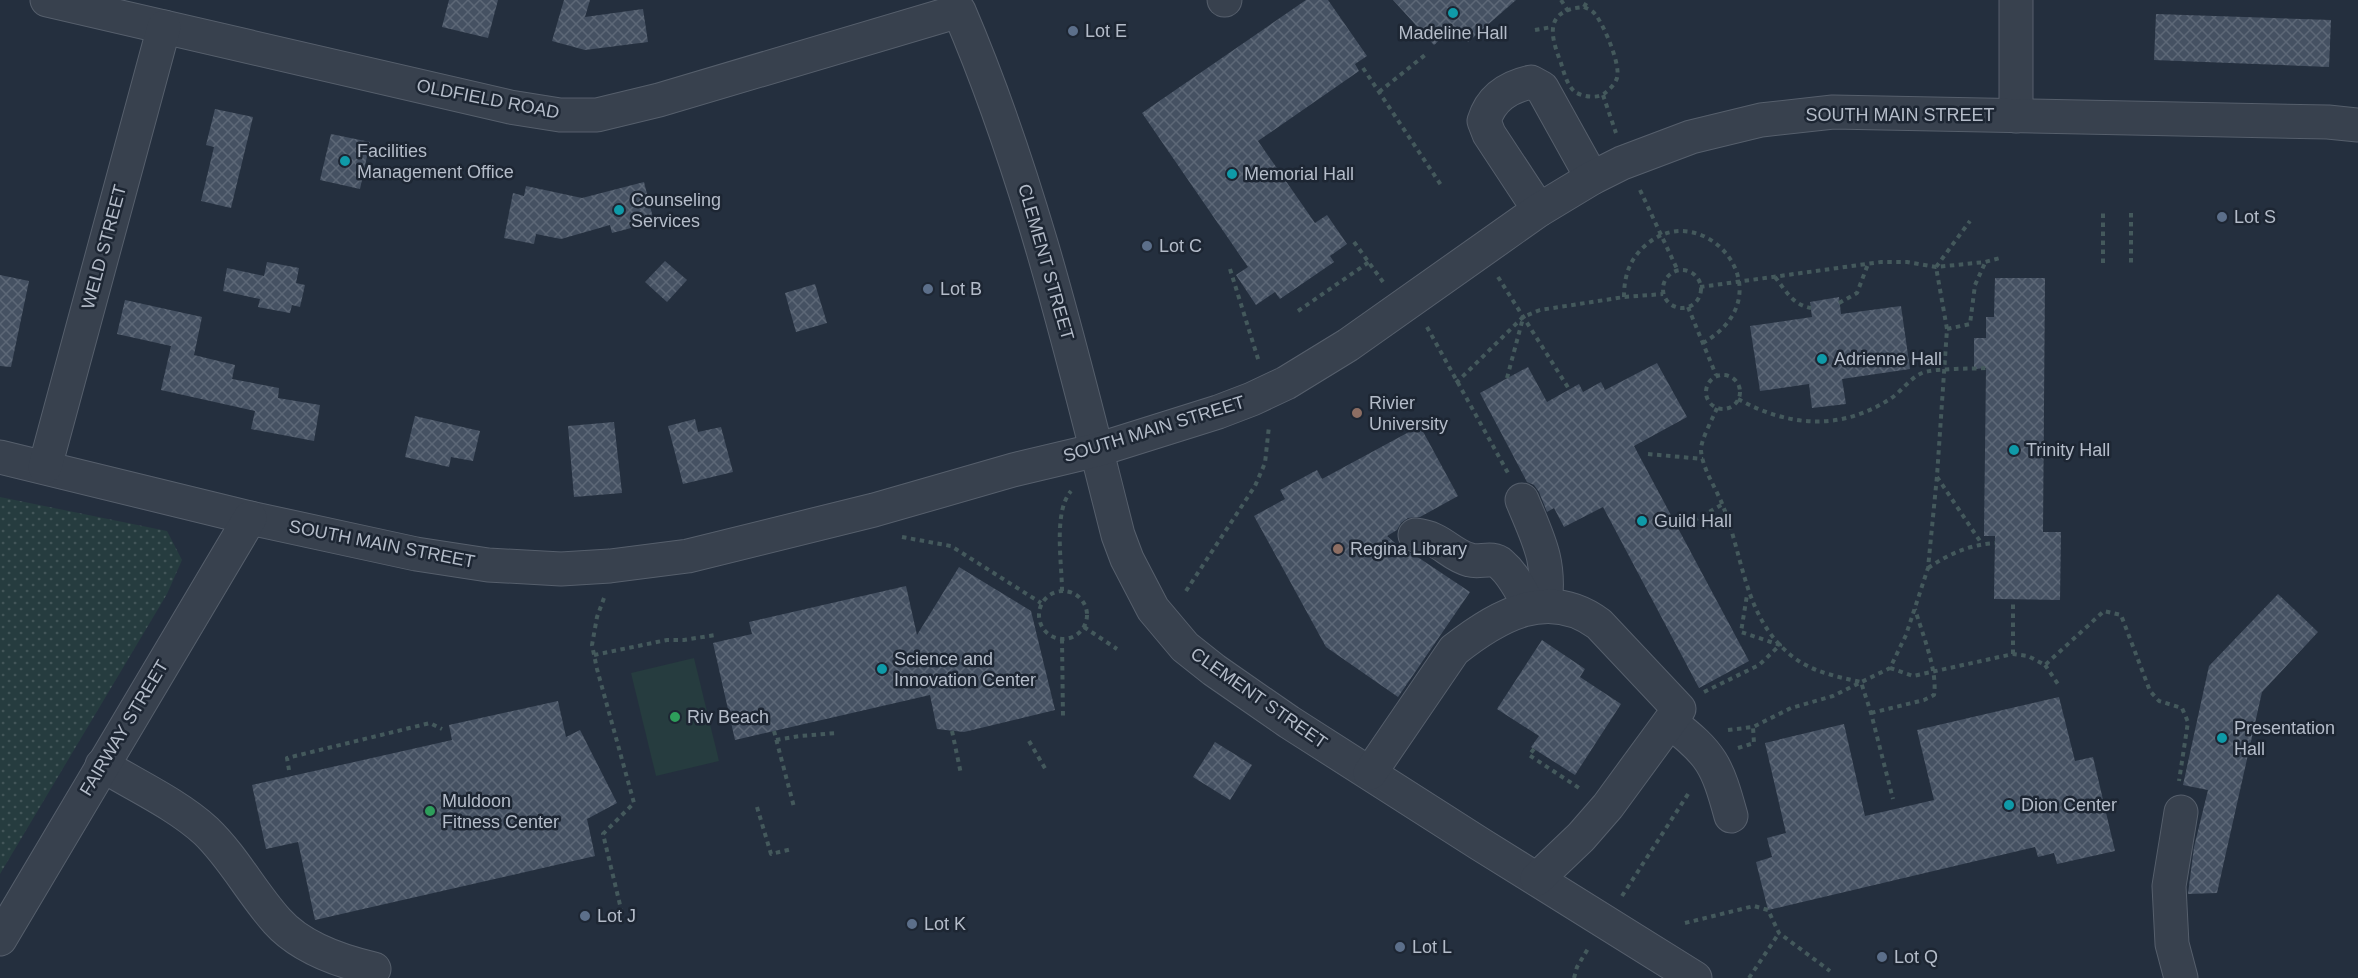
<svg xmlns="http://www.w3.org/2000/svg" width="2358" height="978" font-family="Arial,sans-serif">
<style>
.grass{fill:url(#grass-dots)}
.park{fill:#263c3f}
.building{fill:url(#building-cross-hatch)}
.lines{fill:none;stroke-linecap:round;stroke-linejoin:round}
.minor-casing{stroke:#565f6c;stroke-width:35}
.path{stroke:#44595c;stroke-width:4;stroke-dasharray:4.5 4.5;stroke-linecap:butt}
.minor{stroke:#38414e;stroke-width:33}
.culture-dot{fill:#0f9aa8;stroke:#1d2633;stroke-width:2}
.service-dot{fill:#5c6f8a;stroke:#1d2633;stroke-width:2}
.education-dot{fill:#8d6e63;stroke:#1d2633;stroke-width:2}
.leisure-dot{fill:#2e9e5b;stroke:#1d2633;stroke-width:2}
.labels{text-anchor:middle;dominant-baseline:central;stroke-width:5;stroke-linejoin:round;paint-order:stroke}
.poi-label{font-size:18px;fill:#b4bcc9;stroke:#1d2633;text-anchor:start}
.street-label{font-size:18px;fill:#b4bcc9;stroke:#1d2633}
</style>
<defs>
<pattern id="grass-dots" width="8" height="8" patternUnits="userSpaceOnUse" patternTransform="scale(1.5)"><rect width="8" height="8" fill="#263c3f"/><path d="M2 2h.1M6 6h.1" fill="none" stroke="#435659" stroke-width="1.8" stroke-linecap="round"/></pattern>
<pattern id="building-cross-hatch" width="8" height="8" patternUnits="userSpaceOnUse" patternTransform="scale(1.5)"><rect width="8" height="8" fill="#455162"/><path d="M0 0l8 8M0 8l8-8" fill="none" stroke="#5d6877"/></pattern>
</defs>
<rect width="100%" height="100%" fill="#242f3e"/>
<polygon class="grass" points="0,497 167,531 182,560 167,594 0,874"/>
<polygon class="park" points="694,658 719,761 656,776 631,673"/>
<g class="building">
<polygon points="449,0 498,0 488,38 442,27"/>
<polygon points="564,0 590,0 585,17 643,9 648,42 585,50 552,41"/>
<polygon points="1306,0 1328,0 1367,56 1355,64 1359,71 1258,141 1315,223 1327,215 1347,244 1330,256 1334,262 1280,299 1275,292 1256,305 1236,275 1248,267 1142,113"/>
<polygon points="1393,0 1516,0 1468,42 1454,27 1434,45"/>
<polygon points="2156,14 2331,20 2329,67 2154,60"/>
<polygon points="215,109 253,117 231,208 201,201 214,147 206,145"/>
<polygon points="331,134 370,142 360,189 320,180"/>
<polygon points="644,182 654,222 612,233 610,225 561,239 536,234 534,244 504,238 513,193 524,196 526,186 582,198"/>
<polygon points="665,261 687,280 667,302 645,282"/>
<polygon points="267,262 299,268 296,283 305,285 300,307 292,305 290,313 258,307 260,299 223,291 227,268 264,276"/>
<polygon points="0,275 29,281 11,367 0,366"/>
<polygon points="1995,278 2045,278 2043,532 2061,532 2060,600 1994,599 1995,536 1984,536 1986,368 1974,369 1974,338 1986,338 1986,317 1994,317"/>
<polygon points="815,284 827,323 796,332 785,293"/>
<polygon points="1839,297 1841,314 1901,306 1910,369 1842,379 1846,404 1812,408 1809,384 1760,391 1750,326 1812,317 1810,302"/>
<polygon points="125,300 202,317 194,355 235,365 232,379 279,388 278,398 320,405 314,441 251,429 255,411 161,390 171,346 117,334"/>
<polygon points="1657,363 1687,417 1634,446 1749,661 1699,688 1603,507 1564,527 1554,508 1547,512 1539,492 1534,485 1527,482 1480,393 1528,367 1547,402 1579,384 1583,392 1601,382 1605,390"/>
<polygon points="415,416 480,431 473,461 451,457 449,467 405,457"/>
<polygon points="695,419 698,432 721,427 733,472 683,484 668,426"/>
<polygon points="614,422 622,493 574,497 568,426"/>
<polygon points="1420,426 1458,496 1420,517 1408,518 1401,523 1397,530 1387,536 1403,550 1413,554 1470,592 1398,697 1326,647 1254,516 1285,499 1280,490 1317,470 1322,479"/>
<polygon points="959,567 1031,611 1055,710 964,732 937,729 930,695 735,740 713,643 752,634 749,622 906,586 917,635"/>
<polygon points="2278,594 2318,632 2262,692 2217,893 2188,894 2194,847 2208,790 2183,785 2209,666"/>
<polygon points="1542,640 1585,669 1580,677 1621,704 1575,775 1531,747 1539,736 1497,709"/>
<polygon points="2059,697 2075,761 2093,757 2115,851 2057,864 2054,853 2038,857 2035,847 1768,910 1756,862 1772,857 1767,838 1786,833 1765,743 1844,724 1865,816 1934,800 1917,730"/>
<polygon points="558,701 566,737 580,730 617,803 587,819 595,856 315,920 298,842 266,849 252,785 452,740 449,725"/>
<polygon points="1215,742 1252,765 1230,800 1193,777"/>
</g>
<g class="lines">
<defs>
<g id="minor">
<path d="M47,0L510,107L560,115H597L659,100L959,11C1031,179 1073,358 1118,535L1127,559L1153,609L1185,647L1214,670L1289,722L1480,844L1695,978"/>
<polyline points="1224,0 1225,0"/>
<polyline points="2016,116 2016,0"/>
<path d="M1539,210L1489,134L1484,121C1491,98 1508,87 1531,82L1542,88L1592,178"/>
<polyline points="0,457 250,518 416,554 488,565 561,569 610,566 688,556 874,510 1013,470 1097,450 1218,412 1252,399 1286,383 1348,345 1539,210 1592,178 1622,163 1691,137 1761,120 1833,112 2328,122 2358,125"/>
<polyline points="45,467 164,27"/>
<path d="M1522,500C1538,539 1551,561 1545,605"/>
<path d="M1415,535C1443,538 1448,554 1470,560C1480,563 1492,556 1501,564C1514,575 1522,593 1530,607"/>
<path d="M1670,722C1712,754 1717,765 1731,816"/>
<path d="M102,765C135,785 178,805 206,831C234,858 251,892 277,921C301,948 339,961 374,969"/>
<path d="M1370,773L1454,650C1497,616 1548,586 1599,624L1679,709L1608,806L1581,837L1537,879"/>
<polyline points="0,939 250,518"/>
<polyline points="2181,978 2172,944 2169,886 2181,812"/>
</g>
</defs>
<use href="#minor" class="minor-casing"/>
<g class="path">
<polyline points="1561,0 1568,11"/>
<path d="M1584,7C1588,9 1592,10 1595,14C1604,25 1621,65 1617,78C1615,84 1610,89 1605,93C1598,99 1583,97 1575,92C1567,85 1564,73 1561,63C1550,35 1544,10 1584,7Z"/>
<polyline points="1584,7 1588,0"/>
<polyline points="1535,30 1552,27"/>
<polyline points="1363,68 1441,185"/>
<polyline points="1379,92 1425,55"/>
<polyline points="1603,95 1616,133"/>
<polyline points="1640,190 1678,271"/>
<polyline points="2131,213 2131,264"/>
<polyline points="1354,242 1383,282"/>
<polyline points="2103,263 2103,212"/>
<polyline points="1230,269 1259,362"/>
<circle cx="1682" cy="289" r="19"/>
<polyline points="1498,277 1569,389"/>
<path d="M1775,277C1786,291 1793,305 1811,308"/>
<polyline points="1700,287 1881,262 1907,262 1936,267 1985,262 2000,258"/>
<path d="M1624,297C1624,275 1630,258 1647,244C1704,196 1789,293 1703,343"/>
<polyline points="1839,303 1857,293 1868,264"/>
<polyline points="1688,307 1716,375"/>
<polyline points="1298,311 1369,262"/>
<polyline points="1427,327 1508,473"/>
<polyline points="1947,329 1970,324 1975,285 1985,263"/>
<circle cx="1723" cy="392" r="17"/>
<polyline points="1507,378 1523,318"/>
<polyline points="1456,383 1523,317 1540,310 1624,297 1663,294"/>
<path d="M1738,399C1789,427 1840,431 1890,399C1901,392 1910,378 1922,373C1933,368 1972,369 1986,368"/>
<path d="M1717,408C1713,418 1700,441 1701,451C1703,470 1716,488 1723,506C1743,556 1744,613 1786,651C1807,671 1834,676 1861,682L1871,713L1893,799"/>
<polyline points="1648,454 1703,459"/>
<polyline points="1937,477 1982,544"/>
<polyline points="1686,525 1723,504"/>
<polyline points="902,537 951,546 1041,603"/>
<path d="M1928,568C1949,554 1968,545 1995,543"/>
<circle cx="1063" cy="615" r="24"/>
<path d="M1062,591C1062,563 1053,512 1071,491"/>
<polyline points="1186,591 1255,486 1265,463 1269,426"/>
<polyline points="604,598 597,617 592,645 597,669 634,803 603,834 621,909"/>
<polyline points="1084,627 1117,649"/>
<polyline points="1062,639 1063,717"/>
<polyline points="2013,654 2013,600"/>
<polyline points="594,655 667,640 684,640 715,635"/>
<polyline points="2045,665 2060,687"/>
<polyline points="1890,668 1913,676 2013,654 2028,656 2045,665 2104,611 2121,615 2150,691 2159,701 2182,708 2188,722 2179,781"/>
<polyline points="1704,692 1759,665 1780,645 1741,632 1747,595"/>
<path d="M1871,713L1924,700L1934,695C1938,671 1922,633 1915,609"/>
<polyline points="1728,730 1753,727 1791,708 1833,696 1890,668 1906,635 1928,568 1937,476 1947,329 1936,267 1970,221"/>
<polyline points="774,731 794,807"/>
<polyline points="952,731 961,774"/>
<polyline points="776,740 800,736 837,733"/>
<polyline points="1029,741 1046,770"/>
<polyline points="1738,748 1754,743 1753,727"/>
<polyline points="1534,749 1529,755 1582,790"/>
<polyline points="289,770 287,758 430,723 442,729"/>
<polyline points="757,807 771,854 792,849"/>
<polyline points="1622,896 1690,791"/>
<polyline points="1685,923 1754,906 1768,910 1779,933 1830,971"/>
<polyline points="1574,978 1577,967 1589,947"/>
<polyline points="1749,978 1779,933"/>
</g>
<use href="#minor" class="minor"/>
</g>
<g class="culture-dot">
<circle cx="1453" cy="13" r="6"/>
<circle cx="345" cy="161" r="6"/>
<circle cx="1232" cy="174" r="6"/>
<circle cx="619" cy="210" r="6"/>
<circle cx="1822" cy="359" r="6"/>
<circle cx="2014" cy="450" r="6"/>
<circle cx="1642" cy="521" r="6"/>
<circle cx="882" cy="669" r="6"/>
<circle cx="2222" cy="738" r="6"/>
<circle cx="2009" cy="805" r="6"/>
</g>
<g class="service-dot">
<circle cx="1073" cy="31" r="6"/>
<circle cx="2222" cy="217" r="6"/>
<circle cx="1147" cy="246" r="6"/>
<circle cx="928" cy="289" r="6"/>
<circle cx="585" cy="916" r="6"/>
<circle cx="912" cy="924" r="6"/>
<circle cx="1400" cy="947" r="6"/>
<circle cx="1882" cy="957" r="6"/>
</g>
<g class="education-dot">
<circle cx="1357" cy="413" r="6"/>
<circle cx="1338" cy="549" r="6"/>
</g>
<g class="leisure-dot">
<circle cx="675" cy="717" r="6"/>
<circle cx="430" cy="811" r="6"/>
</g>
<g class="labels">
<g class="poi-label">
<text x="1085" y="31">Lot E</text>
<text x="1453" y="33" text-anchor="middle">Madeline Hall</text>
<text x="357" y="151">Facilities<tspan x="357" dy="21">Management Office</tspan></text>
<text x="1244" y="174">Memorial Hall</text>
<text x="631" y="200">Counseling<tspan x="631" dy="21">Services</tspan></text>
<text x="2234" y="217">Lot S</text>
<text x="1159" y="246">Lot C</text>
<text x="940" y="289">Lot B</text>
<text x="1834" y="359">Adrienne Hall</text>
<text x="1369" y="403">Rivier<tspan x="1369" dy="21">University</tspan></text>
<text x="2026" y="450">Trinity Hall</text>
<text x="1654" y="521">Guild Hall</text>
<text x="1350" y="549">Regina Library</text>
<text x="894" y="659">Science and<tspan x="894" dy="21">Innovation Center</tspan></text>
<text x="687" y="717">Riv Beach</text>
<text x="2234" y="728">Presentation<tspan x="2234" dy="21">Hall</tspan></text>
<text x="442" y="801">Muldoon<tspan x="442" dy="21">Fitness Center</tspan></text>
<text x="2021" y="805">Dion Center</text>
<text x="597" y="916">Lot J</text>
<text x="924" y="924">Lot K</text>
<text x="1412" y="947">Lot L</text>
<text x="1894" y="957">Lot Q</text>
</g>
<g class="street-label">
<text transform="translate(488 99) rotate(11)">OLDFIELD ROAD</text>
<text x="1900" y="115">SOUTH MAIN STREET</text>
<text transform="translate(104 247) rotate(-75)">WELD STREET</text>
<text transform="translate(1046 262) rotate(74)">CLEMENT STREET</text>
<text transform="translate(1154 429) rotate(-17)">SOUTH MAIN STREET</text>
<text transform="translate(382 544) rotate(11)">SOUTH MAIN STREET</text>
<text transform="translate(1259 698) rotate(35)">CLEMENT STREET</text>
<text transform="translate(124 728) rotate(-59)">FAIRWAY STREET</text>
</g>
</g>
</svg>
